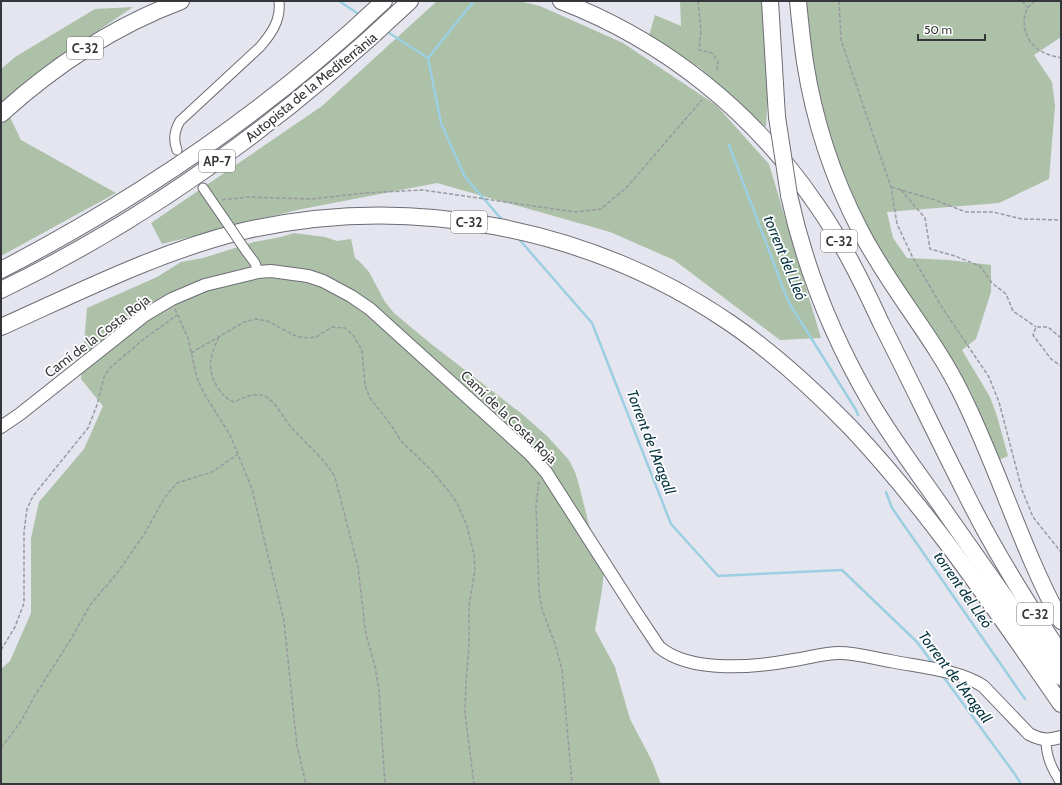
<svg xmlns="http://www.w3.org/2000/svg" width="1062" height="785" font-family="Cabin,sans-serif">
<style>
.green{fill:#acc1a7}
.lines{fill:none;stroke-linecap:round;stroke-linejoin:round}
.stream{stroke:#9ccfe1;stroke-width:2.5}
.street-casing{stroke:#6c6c74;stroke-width:11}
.secondary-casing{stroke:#6c6c74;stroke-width:14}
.highway-casing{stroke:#6c6c74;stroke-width:18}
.path{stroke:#999aa1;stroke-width:1.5;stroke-dasharray:4 2;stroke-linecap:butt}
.street{stroke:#fff;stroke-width:9}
.secondary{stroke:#fff;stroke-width:12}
.highway{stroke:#fff;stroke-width:16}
.street-bridge-casing{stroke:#6c6c74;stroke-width:11;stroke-linecap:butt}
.highway-bridge-casing{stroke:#6c6c74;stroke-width:18;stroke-linecap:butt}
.street-bridge{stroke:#fff;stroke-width:9}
.highway-bridge{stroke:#fff;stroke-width:16}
.labels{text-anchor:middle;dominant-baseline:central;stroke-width:3.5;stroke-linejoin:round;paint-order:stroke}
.shield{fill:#fff;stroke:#727375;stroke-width:1}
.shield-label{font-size:13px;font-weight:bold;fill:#36373a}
.street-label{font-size:14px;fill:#36373a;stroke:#fff}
.water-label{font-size:15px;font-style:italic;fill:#063542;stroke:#fff}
</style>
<rect width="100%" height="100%" fill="#e5e5ef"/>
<g class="green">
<polygon points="437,1 519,1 540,6 623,43 716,105 769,164 821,338 780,340 674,260 610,232 437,183 297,210 162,244 151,223 322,106"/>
<polygon points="680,1 763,1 768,93 766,127 699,67 649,36 655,15 681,26"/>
<polygon points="806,1 1061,1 1061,37 1034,55 1052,82 1055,106 1049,179 999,203 887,212 893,238 907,258 948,260 991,265 991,292 976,339 962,350 990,397 997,416 1008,456 999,460 971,392 873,240 842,170 831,138 819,96 810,48"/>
<polygon points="133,7 64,54 2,101 21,140 116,193 1,256 1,69 15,57 95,9"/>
<polygon points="294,233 325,237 337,241 351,239 355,258 360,262 369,272 385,302 394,313 430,343 522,414 547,436 569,460 575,472 579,485 589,525 600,551 604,570 602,590 595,630 615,667 630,719 652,761 661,784 1,784 1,669 10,661 31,613 31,538 39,502 84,449 103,406 81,379 87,308 157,277 181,262 203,258 254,242 281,237"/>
</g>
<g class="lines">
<g class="stream">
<polyline points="339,1 360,15"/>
<polyline points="386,31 428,58 441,123 465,177 504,222"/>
<polyline points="428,58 474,1"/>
<polyline points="729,145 788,301 856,410 858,415"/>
<polyline points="518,238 592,323 671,524 718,576 842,570 917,642 934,665"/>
<polyline points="886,492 892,508 1025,699"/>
<polyline points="942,675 1014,773 1021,784"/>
</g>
<defs>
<g id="street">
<path d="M177,150C173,140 174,131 180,121L260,47C272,33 281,20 279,1"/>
<polyline points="203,188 225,220"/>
<polyline points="246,251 255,263 258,272"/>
<path d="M1046,740C1046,757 1052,769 1061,783"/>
</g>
<path id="secondary" d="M1,427L20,414L145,315L172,299L205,285L258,272L271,271L308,276L323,281L351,296L370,309L530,454L546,472L635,611L659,647C691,674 756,667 794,660C809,658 824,653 839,653C856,653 873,658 890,661C919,667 959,670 983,686L1029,734C1041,740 1048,741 1061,737"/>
<g id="highway">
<path d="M561,1C665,41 753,112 816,204C842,241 862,282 881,323C909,378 936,435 964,490C992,547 1026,602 1061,654"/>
<polyline points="770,1 777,117"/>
<path d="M798,1C800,21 802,42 805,62C814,120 833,178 860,230C889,287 933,336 961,393C998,467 1021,548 1061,621"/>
<path d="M1,114C55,65 112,27 181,1"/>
<path d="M789,195C805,269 833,338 871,403C894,442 922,478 948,516C985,569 1023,623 1061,677"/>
<path d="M1,270C142,197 269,110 384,1"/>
<path d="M1,290C152,217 289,116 410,1"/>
<path d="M1,327C79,292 156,253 239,232C407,192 588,226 730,323C774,353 814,390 851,428C930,512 995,609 1061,704"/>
</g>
</defs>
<use href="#street" class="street-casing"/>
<use href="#secondary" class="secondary-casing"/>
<use href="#highway" class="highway-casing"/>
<g class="path">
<polyline points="698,1 701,31 699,50 712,53 718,61 717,71"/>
<polyline points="839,1 841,40 891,187 897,224 912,256 943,309 989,377 999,402 1022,490 1033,517 1061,552"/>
<polyline points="1022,1 1027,7"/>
<path d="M1035,1C1019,11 1022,35 1035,47C1042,53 1052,56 1061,58"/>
<polyline points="891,187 932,199 966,212 993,212 1022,219 1061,220"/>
<polyline points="901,190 925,218 930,249 955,256 980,266 992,283 1006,294 1013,311 1036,327"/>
<polyline points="222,200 248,197 311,199 365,193 423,190 575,212 601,209 627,187 702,100"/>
<polyline points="175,309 188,338 197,378 205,395 230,435 252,489 284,621 297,746 306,784"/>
<path d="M219,337C210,356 206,369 218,388C224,396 225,398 234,402C244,398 253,392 264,396C275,400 284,419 292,428C306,444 324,458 335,477L358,567L366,635L375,666L379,691L385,784"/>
<polyline points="1061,338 1048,327 1036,327 1033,335 1051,359 1061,366"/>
<polyline points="191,353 244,322 256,319 267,321 296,336 307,338 316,337 332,327 345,328 353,335 362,350 365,385 370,398 391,425 401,441 431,470 448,490 457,503 467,526 474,554 475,570 469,606 469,646 466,681 465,713 474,784"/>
<polyline points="539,481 536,505 539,592 542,609 556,647 562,670 572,784"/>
<polyline points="1,650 15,627 24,603 24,532 27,509 33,496 88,428 97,405 104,377 110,368 140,342 177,315"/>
<polyline points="1,748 20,723 34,697 71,639 90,605 118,572 145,533 165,497 177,483 212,472 238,454"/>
</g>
<use href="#street" class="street"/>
<use href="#secondary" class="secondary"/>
<use href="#highway" class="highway"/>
<defs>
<polyline id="street-bridge" points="225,220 246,251"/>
<polyline id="highway-bridge" points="777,117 789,195"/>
</defs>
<use href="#street-bridge" class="street-bridge-casing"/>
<use href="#highway-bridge" class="highway-bridge-casing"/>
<use href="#street-bridge" class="street-bridge"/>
<use href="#highway-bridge" class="highway-bridge"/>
</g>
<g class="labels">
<g class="shield">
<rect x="67" y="37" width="36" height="22" rx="3"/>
<rect x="199" y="150" width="36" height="22" rx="3"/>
<rect x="451" y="211" width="36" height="22" rx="3"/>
<rect x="821" y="230" width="36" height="22" rx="3"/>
<rect x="1017" y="603" width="36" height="22" rx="3"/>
</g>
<g class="shield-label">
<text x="85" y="48">C-32</text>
<text x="217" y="161">AP-7</text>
<text x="469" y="222">C-32</text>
<text x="839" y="241">C-32</text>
<text x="1035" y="614">C-32</text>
</g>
<g class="street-label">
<text transform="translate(311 87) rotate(-39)">Autopista de la Mediterrània</text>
<text transform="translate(97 336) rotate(-37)">Camí de la Costa Roja</text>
<text transform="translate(509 417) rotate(44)">Camí de la Costa Roja</text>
</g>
<g class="water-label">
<text transform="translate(785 258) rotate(68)">torrent del Lleó</text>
<text transform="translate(651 442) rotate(69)">Torrent de l'Aragall</text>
<text transform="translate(963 590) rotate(55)">torrent del Lleó</text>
<text transform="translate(955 677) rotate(53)">Torrent de l'Aragall</text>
</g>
</g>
<rect width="1062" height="785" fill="none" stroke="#36373a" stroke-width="4"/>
<path d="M918 34v6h67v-6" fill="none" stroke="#36373a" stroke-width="2"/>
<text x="924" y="34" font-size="12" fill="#36373a" stroke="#ffffff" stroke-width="3" paint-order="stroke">50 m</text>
</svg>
